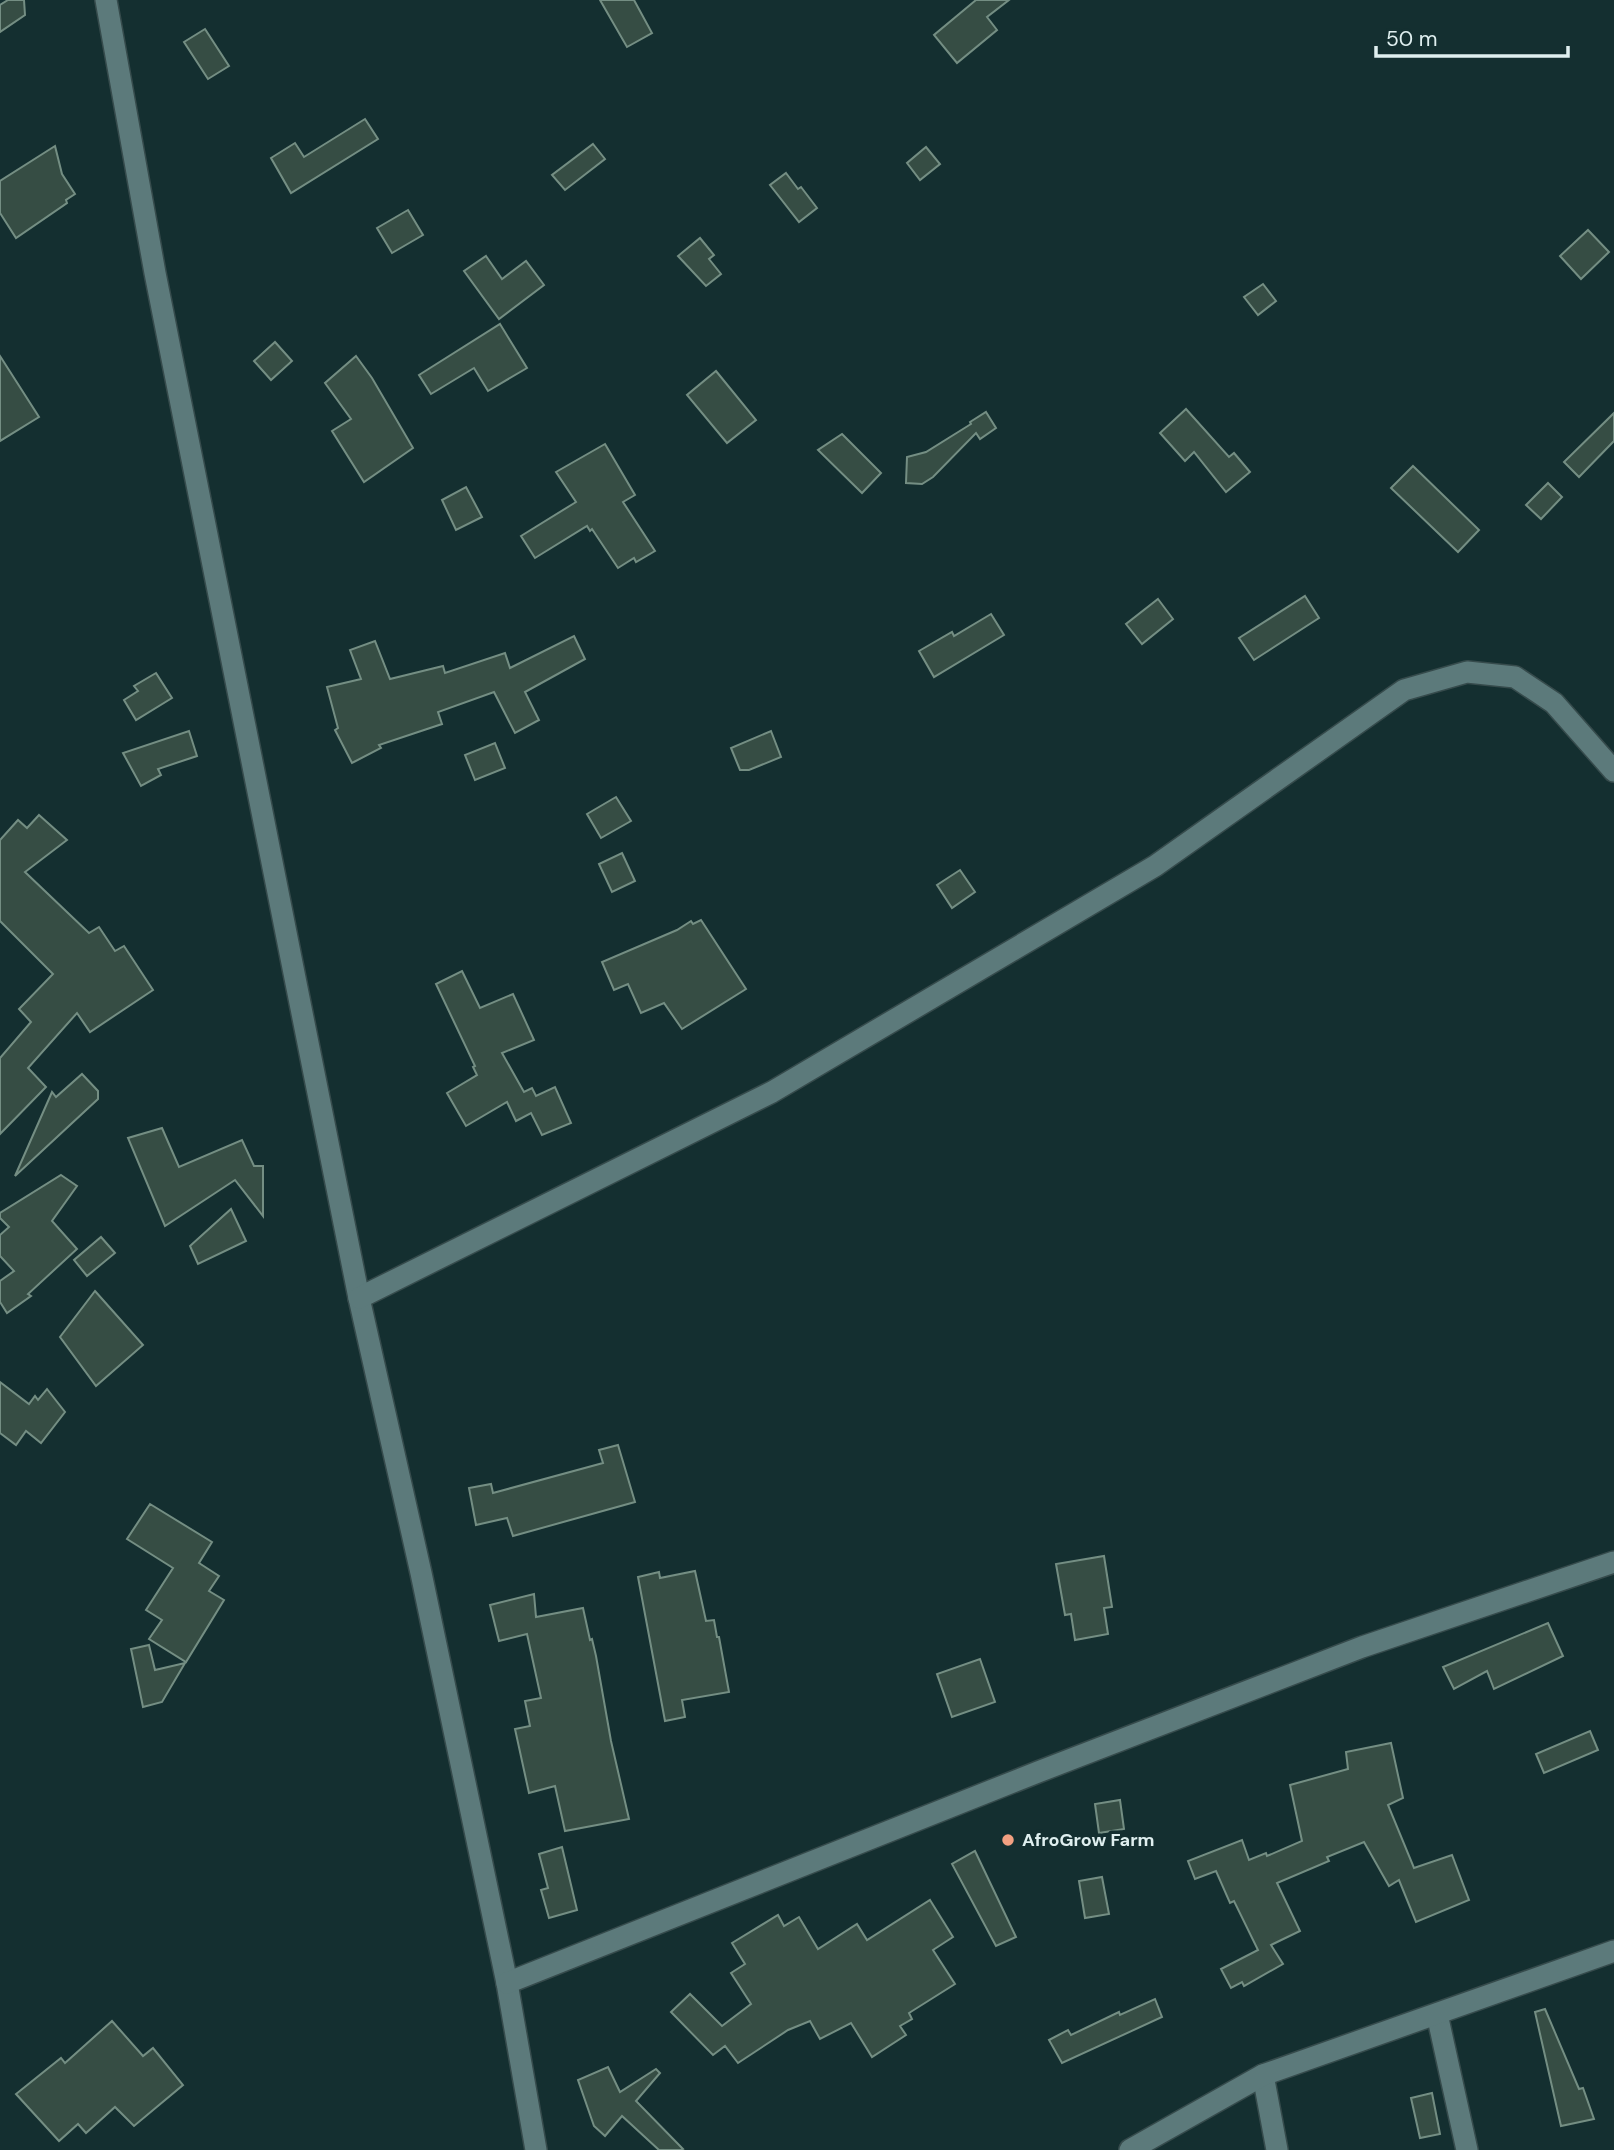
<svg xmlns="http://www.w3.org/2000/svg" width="1614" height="2150" font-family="'DM Sans',sans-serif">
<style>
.building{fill:#364d44;stroke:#748e83;stroke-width:2}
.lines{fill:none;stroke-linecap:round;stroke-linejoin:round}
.street-casing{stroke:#364b4c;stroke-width:24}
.street{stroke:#5c7a7b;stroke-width:21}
.poi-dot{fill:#f2a081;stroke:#142f30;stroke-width:2.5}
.labels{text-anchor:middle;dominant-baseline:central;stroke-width:7;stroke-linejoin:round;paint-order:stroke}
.poi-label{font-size:18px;font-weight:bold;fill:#dfefef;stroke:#142f30;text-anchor:start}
</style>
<rect width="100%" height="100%" fill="#142f30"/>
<g class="building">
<polygon points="8,0 24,0 25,15 0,32 0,5"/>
<polygon points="600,0 634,0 652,33 627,47"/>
<polygon points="976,0 1009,0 987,17 997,30 957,63 934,35"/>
<polygon points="205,29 229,66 208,79 184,42"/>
<polygon points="365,119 378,139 291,193 271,158 295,143 304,157"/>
<polygon points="593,144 605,159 565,190 552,175"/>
<polygon points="55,146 62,174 75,194 66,200 67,203 16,238 0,213 0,181"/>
<polygon points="926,147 940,164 920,180 907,163"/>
<polygon points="786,173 798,189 801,187 817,208 799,222 770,185"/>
<polygon points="408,210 423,235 392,253 377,228"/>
<polygon points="1588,230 1609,252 1581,279 1560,256"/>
<polygon points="700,238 714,255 709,259 721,274 706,286 678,256"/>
<polygon points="486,256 502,279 526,261 544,285 499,319 464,271"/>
<polygon points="1263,284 1276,301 1258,315 1244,297"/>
<polygon points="500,324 527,368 488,391 474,368 431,394 419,375"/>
<polygon points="275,342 292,361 271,380 254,361"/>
<polygon points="0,356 39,417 0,441"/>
<polygon points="356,356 372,378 413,448 364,482 332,431 351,419 325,383"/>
<polygon points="716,371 756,420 727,443 687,395"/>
<polygon points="1186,409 1229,457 1234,453 1250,472 1226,492 1194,452 1185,461 1160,433"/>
<polygon points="986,412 996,428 980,439 976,433 933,477 922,484 906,483 907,457 926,452 971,424 970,422"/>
<polygon points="1614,413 1614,441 1579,477 1564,462"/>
<polygon points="842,434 881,473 862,493 818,450"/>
<polygon points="605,444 635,495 623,502 655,551 636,562 634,558 618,568 592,529 590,531 587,526 535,558 521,536 576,502 556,472"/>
<polygon points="1413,466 1479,530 1458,552 1391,488"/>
<polygon points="1548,483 1562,497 1541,519 1526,505"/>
<polygon points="466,487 482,517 456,530 442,500"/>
<polygon points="1305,596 1319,618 1254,660 1239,638"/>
<polygon points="1158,599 1173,619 1142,644 1126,624"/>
<polygon points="991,614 1004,635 934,677 919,651 952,632 954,636"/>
<polygon points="574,636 585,659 525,692 539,720 515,733 494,692 438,712 442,724 379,745 381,748 352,763 335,730 338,728 327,687 361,679 350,650 375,641 390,679 443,666 445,673 505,653 510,668"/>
<polygon points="156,673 172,698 136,720 124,700 138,691 134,686"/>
<polygon points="189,731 197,756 158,769 161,775 141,786 123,753"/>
<polygon points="771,731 781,757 749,770 740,770 731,748"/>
<polygon points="495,743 505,768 475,780 465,755"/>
<polygon points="616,797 631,821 601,838 587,814"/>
<polygon points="39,815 67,840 25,872 89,933 99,927 115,951 124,946 153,990 90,1032 77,1013 28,1068 46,1087 0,1134 0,1058 31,1022 19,1009 53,974 0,921 0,840 18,820 27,828"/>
<polygon points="622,853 635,881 612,892 599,864"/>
<polygon points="960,870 975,892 952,908 937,885"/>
<polygon points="701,920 746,989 682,1029 664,1003 641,1013 628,984 614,990 602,962 677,930 691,921 693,924"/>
<polygon points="462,971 480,1008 513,994 534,1040 502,1053 524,1092 532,1088 536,1096 555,1087 571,1123 542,1135 531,1113 516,1121 507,1102 466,1126 447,1093 477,1075 473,1067 475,1066 436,984"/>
<polygon points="82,1074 98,1091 98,1099 15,1176 52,1092 56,1097"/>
<polygon points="162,1128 179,1167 242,1140 254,1166 263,1166 263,1216 235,1180 165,1226 128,1138"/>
<polygon points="61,1175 77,1186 52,1221 77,1249 28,1294 31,1296 7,1313 0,1302 0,1281 14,1271 0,1256 0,1235 9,1227 0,1218 0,1213"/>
<polygon points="231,1209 246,1241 198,1264 190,1246"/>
<polygon points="101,1237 115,1253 87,1276 74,1260"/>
<polygon points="95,1291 143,1345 96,1386 60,1337"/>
<polygon points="0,1382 29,1404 35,1396 38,1400 47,1389 65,1412 41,1443 26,1431 16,1445 0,1433"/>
<polygon points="618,1445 635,1502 513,1536 507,1518 476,1525 469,1488 491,1484 493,1493 603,1463 599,1450"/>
<polygon points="150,1504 212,1542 199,1563 219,1576 209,1591 224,1600 186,1662 149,1639 162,1620 146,1610 173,1568 127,1539"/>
<polygon points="1104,1556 1112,1607 1104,1608 1108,1634 1075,1640 1071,1614 1065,1615 1056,1564"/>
<polygon points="695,1571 706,1621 714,1620 717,1637 719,1637 729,1692 682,1700 685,1717 665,1721 638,1577 659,1572 660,1578"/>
<polygon points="534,1594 536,1617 583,1608 590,1640 592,1639 596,1656 611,1741 629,1819 565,1831 555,1786 529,1793 515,1729 530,1726 525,1701 541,1698 527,1634 499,1641 490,1605"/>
<polygon points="1548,1623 1563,1656 1494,1689 1487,1671 1454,1689 1443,1667"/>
<polygon points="149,1645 155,1670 185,1663 162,1702 143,1707 131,1649"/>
<polygon points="980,1659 995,1702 952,1717 937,1674"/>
<polygon points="1590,1731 1598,1750 1544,1773 1536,1754"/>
<polygon points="1391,1743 1403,1798 1388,1805 1414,1868 1452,1855 1469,1900 1416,1922 1399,1880 1389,1886 1364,1842 1327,1857 1329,1861 1277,1883 1300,1931 1271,1945 1283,1964 1244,1986 1242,1982 1231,1988 1221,1969 1258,1950 1234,1901 1230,1903 1216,1871 1195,1879 1188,1861 1242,1840 1249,1860 1266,1853 1267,1856 1302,1841 1290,1785 1348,1769 1346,1752"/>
<polygon points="1120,1800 1124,1829 1099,1833 1095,1804"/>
<polygon points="562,1847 577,1910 549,1918 541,1890 548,1888 539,1854"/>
<polygon points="975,1851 1016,1937 996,1946 952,1864"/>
<polygon points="1102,1877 1109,1914 1085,1918 1079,1881"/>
<polygon points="930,1900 953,1937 933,1950 955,1984 909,2013 912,2019 900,2026 906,2035 872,2057 851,2023 820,2039 810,2021 788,2030 738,2063 725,2046 713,2055 671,2012 690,1994 722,2026 751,2004 731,1973 745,1964 732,1943 778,1915 784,1926 799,1917 818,1949 857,1924 867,1940"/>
<polygon points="1155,1999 1162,2017 1062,2063 1049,2040 1068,2030 1071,2035 1119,2012 1120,2015"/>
<polygon points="1545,2009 1579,2089 1583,2088 1594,2119 1561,2126 1535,2012"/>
<polygon points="112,2021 143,2056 153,2048 183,2085 134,2126 115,2107 86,2133 78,2124 59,2141 16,2094 61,2058 65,2063"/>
<polygon points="608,2067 620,2092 656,2069 660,2073 636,2101 683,2149 681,2150 659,2150 622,2116 605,2136 594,2126 578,2080"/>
<polygon points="1432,2093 1440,2134 1420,2138 1411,2098"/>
</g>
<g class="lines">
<defs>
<g id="street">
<polyline points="106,0 155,273 297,988 359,1298 421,1573 507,1983 536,2150"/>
<polyline points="359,1298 772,1092 1155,866 1404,690 1467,672 1515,677 1554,703 1614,771"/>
<polyline points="507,1983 1038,1772 1362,1647 1614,1562"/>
<polyline points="1437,2014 1467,2150"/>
<polyline points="1263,2075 1277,2150"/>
<polyline points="1130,2150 1263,2075 1614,1951"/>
</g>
</defs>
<use href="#street" class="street-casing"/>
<use href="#street" class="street"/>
</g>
<circle class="poi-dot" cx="1008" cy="1840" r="7"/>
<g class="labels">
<g class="poi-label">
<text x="1022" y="1840">AfroGrow Farm</text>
</g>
</g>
<path d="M1376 46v10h192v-10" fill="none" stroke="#dfefef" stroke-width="3.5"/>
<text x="1386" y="46" font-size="21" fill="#dfefef" stroke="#142f30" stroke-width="5" paint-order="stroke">50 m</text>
</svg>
